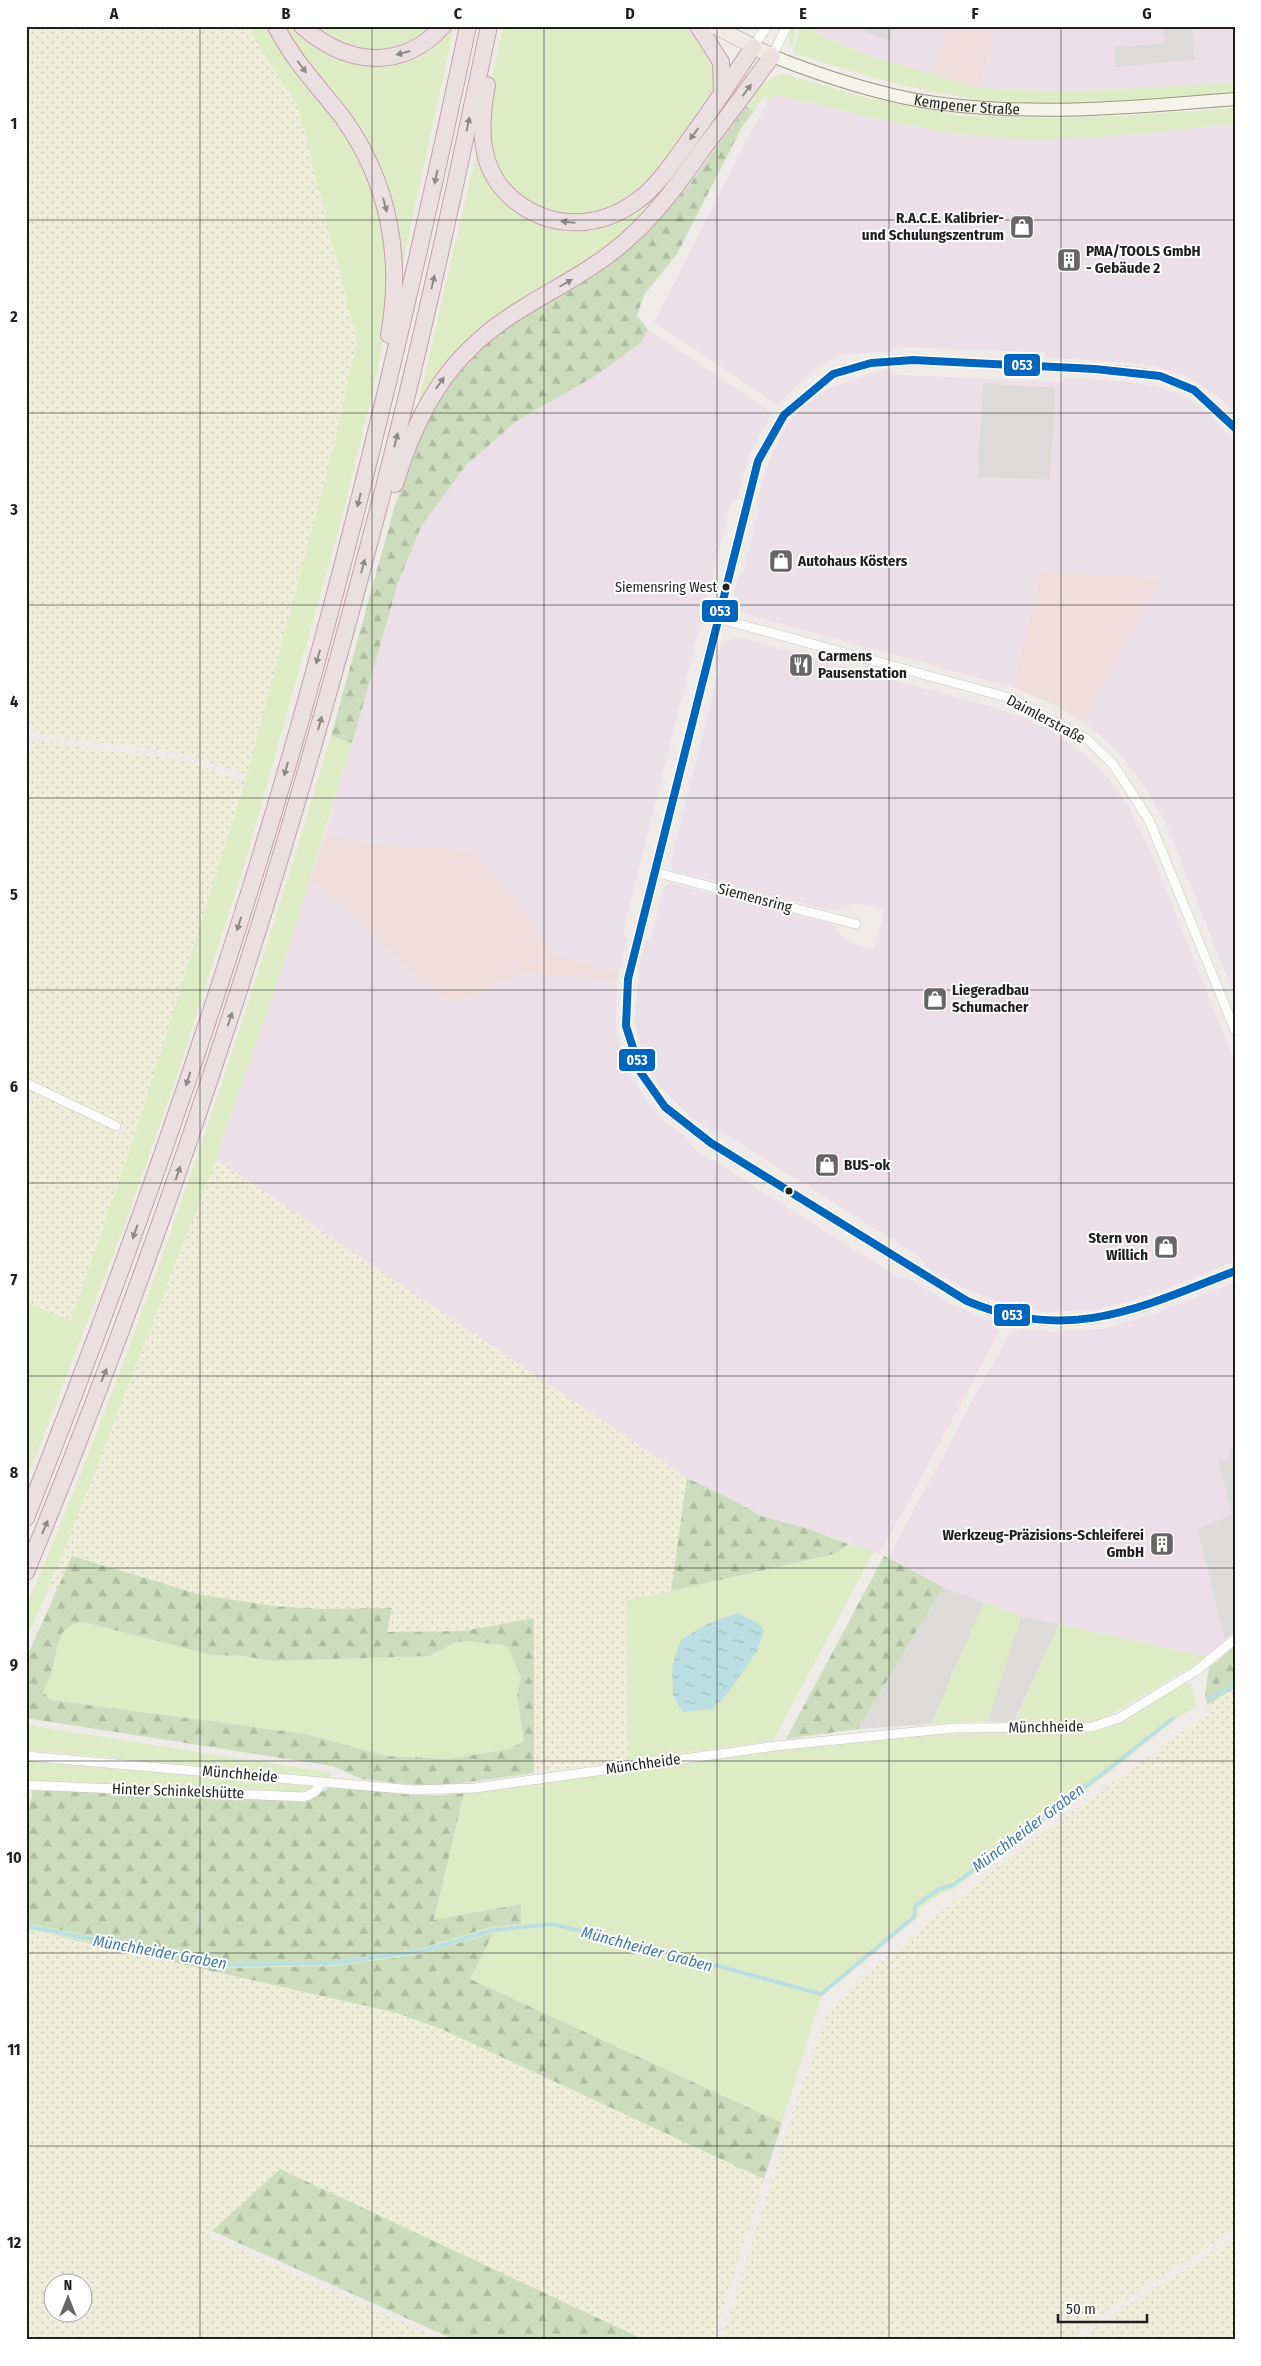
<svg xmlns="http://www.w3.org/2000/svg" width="1261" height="2366" font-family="'Fira Sans Condensed',sans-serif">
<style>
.residential{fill:#dddbd9}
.commercial{fill:#f0dede}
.industrial{fill:#ece0e8}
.farmland{fill:url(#farmland-dots);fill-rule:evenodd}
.grass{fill:#deecc5}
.forest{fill:url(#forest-firs);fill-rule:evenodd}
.parking{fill:#dcdbd9}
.water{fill:url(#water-ripples)}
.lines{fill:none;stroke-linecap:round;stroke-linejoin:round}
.stream{stroke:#badee2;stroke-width:4}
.minor-casing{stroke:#c6c5c4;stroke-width:10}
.secondary-casing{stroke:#99987f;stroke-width:14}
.primary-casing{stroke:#a59784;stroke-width:16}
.motorway-casing{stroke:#c59dac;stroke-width:18}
.minor{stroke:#fcfcfc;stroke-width:9}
.secondary{stroke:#f4f4eb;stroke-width:12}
.primary{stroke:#f1ebe5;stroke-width:15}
.motorway{stroke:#ebdfe2;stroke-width:16}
.bus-1-casing{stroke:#fff;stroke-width:11}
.bus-1{stroke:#0065bd;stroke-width:8}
.oneway{fill:#8f898a}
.grid{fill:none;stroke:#1f1f1f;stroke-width:1;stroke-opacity:0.55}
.bus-dot{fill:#1f1f1f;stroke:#fff;stroke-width:2}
.labels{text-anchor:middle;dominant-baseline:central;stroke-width:4;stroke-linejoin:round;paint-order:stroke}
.bus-label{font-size:14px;fill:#1f1f1f;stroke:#fff;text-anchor:end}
.street-label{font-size:15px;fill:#1f1f1f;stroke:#fff}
.poi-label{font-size:15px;font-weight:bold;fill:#1f1f1f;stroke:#fff;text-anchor:start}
.water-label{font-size:16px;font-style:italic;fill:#417ba5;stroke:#fff}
.line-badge{stroke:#fff;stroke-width:2}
.badge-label{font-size:14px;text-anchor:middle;font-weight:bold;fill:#fff}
.neatline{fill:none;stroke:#1f1f1f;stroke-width:2}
.grid-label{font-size:16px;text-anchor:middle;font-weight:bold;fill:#1f1f1f}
</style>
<defs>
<pattern id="farmland-dots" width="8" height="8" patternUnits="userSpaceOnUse" patternTransform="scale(1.25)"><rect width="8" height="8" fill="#efeedb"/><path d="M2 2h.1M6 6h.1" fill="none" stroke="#ccccbc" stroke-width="1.8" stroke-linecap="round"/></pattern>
<pattern id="forest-firs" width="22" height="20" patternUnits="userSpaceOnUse" patternTransform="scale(1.25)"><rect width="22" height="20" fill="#cbddbc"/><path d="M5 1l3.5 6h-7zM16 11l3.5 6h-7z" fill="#aebda1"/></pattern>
<pattern id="water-ripples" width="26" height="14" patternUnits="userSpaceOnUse" patternTransform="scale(1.25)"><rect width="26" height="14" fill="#badee2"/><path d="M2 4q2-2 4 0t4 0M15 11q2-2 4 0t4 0" fill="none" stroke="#9fbec1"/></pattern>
</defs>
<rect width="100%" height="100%" fill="#eeebe8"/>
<g class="residential">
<polygon points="1235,1447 1235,1631 1225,1640 1197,1528 1232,1515 1218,1462 1228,1450"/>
<polygon points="943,1587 984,1602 931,1724 858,1729"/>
<polygon points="1021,1616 1059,1624 1014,1722 988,1721"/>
</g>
<g class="commercial">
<polygon points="947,26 997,26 979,88 931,76"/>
<polygon points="1040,572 1161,578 1083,722 1060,707 1012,687"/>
<polygon points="325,834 382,845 473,850 527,915 554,954 619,971 617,982 524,972 458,1003 451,1002 433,991 310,879"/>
</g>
<g class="industrial">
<polygon points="810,26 947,26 931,76 861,53 816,33"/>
<polygon points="997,26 1235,26 1235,83 1068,92 979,88"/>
<polygon points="777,95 897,123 943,132 990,137 1082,138 1235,124 1235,411 1212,392 1181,374 1144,364 1048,357 1044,352 896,347 892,351 840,355 819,365 778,405 654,322 768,100"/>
<polygon points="648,330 772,413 750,453 737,499 731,502 623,933 627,938 619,971 554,954 527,915 473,850 382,845 325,834 398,582 421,527 466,465 518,420 597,375 641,342"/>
<polygon points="892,370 897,375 1062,382 1066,378 1124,381 1161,388 1186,398 1208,413 1235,443 1235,996 1167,825 1147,790 1124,759 1108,742 1083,722 1160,578 1040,572 1012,687 746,614 735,606 734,592 738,576 743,573 759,509 756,504 768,464 784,429 803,406 827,389 870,373"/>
<polygon points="741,638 996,708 1027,719 1047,729 1075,747 1106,776 1129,807 1151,852 1235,1063 1235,1261 1150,1295 1099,1309 1042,1312 1006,1305 963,1288 925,1266 923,1259 722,1132 715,1133 690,1116 664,1091 650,1069 640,1045 635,1019 639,968 646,940 651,937 664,887 671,883 826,922 834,926 845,941 874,950 885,909 855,903 838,910 829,910 674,871 670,865 720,667 716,662 719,650 726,640"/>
<polygon points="310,879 433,991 451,1002 458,1003 524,972 617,982 616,1023 621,1050 630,1074 648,1103 667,1124 691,1141 693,1148 899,1278 906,1277 953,1305 994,1322 999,1332 880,1554 806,1528 761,1516 735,1501 687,1478 216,1159"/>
<polygon points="1235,1282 1235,1447 1228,1450 1230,1458 1218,1462 1232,1515 1197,1529 1225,1640 1207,1657 1021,1616 941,1586 888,1558 1008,1335 1020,1329 1053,1332 1103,1329 1156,1313"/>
</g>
<g class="farmland">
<polygon points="26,26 250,26 254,39 298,106 357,341 335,442 247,776 201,759 167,751 62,738 26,731"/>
<polygon points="26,738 59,744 169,758 197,764 245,782 136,1132 70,1321 26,1303 26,1087 123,1133 125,1127 26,1079"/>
<polygon points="216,1159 687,1478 671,1591 626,1601 628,1760 534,1773 534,1618 463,1631 387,1632 392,1608 322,1609 275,1606 201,1595 72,1556 57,1590 49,1588"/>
<polygon points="1235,1688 1235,2230 1085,2325 1074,2340 722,2340 789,2123 822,2025 834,2006 862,1978 960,1897 1014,1854 1210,1712 1207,1705"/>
<polygon points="26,1789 34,1789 26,1816"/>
<path d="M26,1930L397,2013L439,2028L764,2179L713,2340H645L280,2169L208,2235L443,2340H26ZM52,2284H82V2314H52Z"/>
<polygon points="1235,2238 1235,2340 1080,2340 1094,2327"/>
</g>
<g class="grass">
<polygon points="250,26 268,26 271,35 286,59 328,111 351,144 373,190 384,228 388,314 377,374 341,521 244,866 179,1069 125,1224 26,1481 26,1303 71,1320 136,1132 247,776 335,442 357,341 298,106 254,38"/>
<polygon points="280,26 298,26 379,61 448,26 454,26 401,271 386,195"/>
<path d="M313,26H432C427,31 420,37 414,40C381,58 341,49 313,26Z"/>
<path d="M503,26H686C697,37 715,50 717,67C719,92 702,109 689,127C658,170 626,218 566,213C549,212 532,206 519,193C508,181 494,167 491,149C483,109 495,66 503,26Z"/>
<polygon points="792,26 796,27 793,44 790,47 789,37"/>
<path d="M800,26H810L816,33L861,53L979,88L1068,92L1235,83V94C1161,99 1085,108 1011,102C936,97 867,77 797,54L794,51Z"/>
<path d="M785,74L866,98L960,116L1046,118L1122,116L1235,108V124C1153,131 1071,144 989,137C917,131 847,111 777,95L768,100L764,95L754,111L746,107C759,89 763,77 785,74Z"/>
<polygon points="718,107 722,112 651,206 622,238 419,406 418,405 477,150 529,214 622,215"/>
<path d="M331,736L352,743L285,959L216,1159L69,1538L26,1641V1607C146,1323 243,1031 331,736Z"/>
<polygon points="848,1544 874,1551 773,1741 628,1760 626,1601 835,1554"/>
<polygon points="984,1602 1021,1616 988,1721 931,1724"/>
<path d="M82,1622L212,1655L243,1656L272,1661L429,1656L456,1642L466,1641L504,1645L508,1647L521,1677L517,1695L524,1741L510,1749L449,1759L386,1756L306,1734L51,1700L43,1692C45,1686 49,1680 51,1674C58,1654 53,1624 82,1622Z"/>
<polygon points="1059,1624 1207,1657 1102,1720 1069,1724 1015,1722"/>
<polygon points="1183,1683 1189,1684 1193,1690 1197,1707 1177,1718 1111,1771 955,1888 942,1893 919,1908 918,1917 821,1997 782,2123 470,1979 492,1933 421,1954 335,1966 223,1968 26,1930 26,1923 223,1963 422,1948 491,1927 521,1924 521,1904 434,1921 464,1793 860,1739 988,1732 1068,1735 1105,1729"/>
<polygon points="26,1725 332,1773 331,1778 26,1750"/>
<polygon points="26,1761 312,1786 308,1794 26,1781"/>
</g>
<g class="forest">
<polygon points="746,107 754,111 742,127 677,254 644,295 637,315 648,330 641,342 597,375 518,420 466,465 421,527 398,583 352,743 331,736 395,505 432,405 481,345 644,236 689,185"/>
<polygon points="687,1478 735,1501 761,1516 806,1528 848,1544 835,1554 671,1591"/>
<path d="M72,1556L201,1595L275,1606L322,1609L392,1608L387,1632L463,1631L534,1618V1773L434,1787L361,1779L333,1766L26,1718V1659ZM83,1622L212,1655L243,1656L272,1661L429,1656L456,1642L466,1641L504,1645L508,1647L521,1677L517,1695L524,1741L510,1749L449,1759L386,1756L306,1734L51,1700L43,1692C45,1686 49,1680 51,1674C58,1654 54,1624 83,1622Z"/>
<polygon points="884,1556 943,1587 858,1729 786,1739"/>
<polygon points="1235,1645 1235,1688 1207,1705 1205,1696 1209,1667 1218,1661"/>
<polygon points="329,1787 433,1796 464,1793 434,1920 521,1904 521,1924 491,1927 422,1948 335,1961 223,1963 26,1923 26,1816 34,1789 301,1801 311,1800"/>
<polygon points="44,1933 223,1968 335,1966 421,1954 493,1933 470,1979 782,2123 764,2179 439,2028 397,2013"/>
<polygon points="280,2169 645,2340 455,2340 212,2231"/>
</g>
<g class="parking">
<polygon points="866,26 894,26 890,41 864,32"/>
<polygon points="1163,26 1192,26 1195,60 1115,67 1114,47 1165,43"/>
<polygon points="983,383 1055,388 1050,480 978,477"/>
</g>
<polygon class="water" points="737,1613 758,1623 764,1630 757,1651 729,1692 712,1709 683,1712 673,1696 672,1666 681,1640 707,1624"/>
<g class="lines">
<g class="stream">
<polyline points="1209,1699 1235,1685"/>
<polyline points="26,1926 222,1965 335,1963 426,1950 493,1930 552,1924 667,1952 821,1994 914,1917 915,1906 939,1889 953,1885 1110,1768 1173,1718"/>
</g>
<defs>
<g id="minor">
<polyline points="753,47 767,26"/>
<polyline points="772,56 787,26"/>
<polyline points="1235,428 1194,390 1160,376 1136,372 1095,369 913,360 871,363 833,374 784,415 758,461 628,979 626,1026 641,1073 665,1107 711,1143 967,1301 988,1310 1012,1317 1048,1321 1090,1320 1143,1307 1235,1271"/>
<polyline points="717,618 1010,698 1087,739 1113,764 1149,820 1235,1030"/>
<polyline points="654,872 856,924"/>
<polyline points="26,1083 116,1126"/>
<polyline points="26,1756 413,1790 475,1788 776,1746 954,1728 1092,1727 1119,1718 1196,1671 1235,1639"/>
<polyline points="26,1785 304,1797 315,1792 322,1782"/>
</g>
<g id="secondary">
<path id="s1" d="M772,56C822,76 889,98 943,104C1040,116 1138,107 1235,99"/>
</g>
<polyline id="primary" points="714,26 772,56"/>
<g id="motorway">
<path d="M276,26C293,61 320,88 343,118C389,182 403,258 389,335"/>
<path d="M302,26C346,65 401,72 443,26"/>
<polyline points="698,26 721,62 722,94"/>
<path d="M487,85C479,127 478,171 514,200C551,230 599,229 637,201C655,188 669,168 682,150C707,116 730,82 753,47"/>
<path d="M395,484C419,406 451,351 523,308C560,285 598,267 630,237C658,212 680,181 702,150C726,119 749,87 772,56"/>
<path d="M26,1518C130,1256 224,990 301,719C365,490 419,259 468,26"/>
<path d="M26,1572C167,1232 281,881 374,525C418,360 454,193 489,26"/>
</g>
</defs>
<use href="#minor" class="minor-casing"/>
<use href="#secondary" class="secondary-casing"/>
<use href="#primary" class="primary-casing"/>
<use href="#motorway" class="motorway-casing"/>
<use href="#minor" class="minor"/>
<use href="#secondary" class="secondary"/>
<use href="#primary" class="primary"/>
<use href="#motorway" class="motorway"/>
<defs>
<path id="bus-1" d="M1235,428L1194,390L1160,376L1095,369L913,360L871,363L833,374L784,415L758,461L628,979L626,1026L641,1073L665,1107L711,1143L967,1301C1068,1344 1140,1308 1235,1271"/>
</defs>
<use href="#bus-1" class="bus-1-casing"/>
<use href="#bus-1" class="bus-1"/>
</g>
<defs><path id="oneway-solid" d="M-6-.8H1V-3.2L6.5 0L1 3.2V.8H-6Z" transform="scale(1.25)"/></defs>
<g class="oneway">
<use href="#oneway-solid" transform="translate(403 53) rotate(165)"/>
<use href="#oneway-solid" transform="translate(302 67) rotate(53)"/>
<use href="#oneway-solid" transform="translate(747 90) rotate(-54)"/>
<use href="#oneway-solid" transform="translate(468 124) rotate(-78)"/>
<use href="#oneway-solid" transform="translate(694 134) rotate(126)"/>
<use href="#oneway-solid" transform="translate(436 177) rotate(102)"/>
<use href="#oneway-solid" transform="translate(385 205) rotate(75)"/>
<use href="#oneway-solid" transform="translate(568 222) rotate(-175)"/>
<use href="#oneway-solid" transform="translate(433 282) rotate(-77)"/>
<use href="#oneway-solid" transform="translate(566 283) rotate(-30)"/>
<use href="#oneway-solid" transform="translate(440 383) rotate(-55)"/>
<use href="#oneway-solid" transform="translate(396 440) rotate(-76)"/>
<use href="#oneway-solid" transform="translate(359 500) rotate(104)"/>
<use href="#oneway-solid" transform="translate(363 566) rotate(-75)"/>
<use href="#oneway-solid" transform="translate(318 657) rotate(106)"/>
<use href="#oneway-solid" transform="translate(320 723) rotate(-74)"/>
<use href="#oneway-solid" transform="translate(286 769) rotate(106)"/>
<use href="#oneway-solid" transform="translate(239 924) rotate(107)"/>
<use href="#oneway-solid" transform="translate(230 1019) rotate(-72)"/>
<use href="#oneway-solid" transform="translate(188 1079) rotate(108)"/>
<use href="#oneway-solid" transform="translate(178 1173) rotate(-71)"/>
<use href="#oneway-solid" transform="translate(135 1232) rotate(110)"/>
<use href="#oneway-solid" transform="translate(104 1375) rotate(-69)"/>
<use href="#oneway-solid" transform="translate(45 1527) rotate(-68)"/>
</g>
<path class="grid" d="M200,26V2340M372,26V2340M544,26V2340M717,26V2340M889,26V2340M1061,26V2340M26,220H1235M26,413H1235M26,605H1235M26,798H1235M26,990H1235M26,1183H1235M26,1376H1235M26,1568H1235M26,1761H1235M26,1953H1235M26,2146H1235"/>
<defs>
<symbol id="shop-square" viewBox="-11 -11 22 22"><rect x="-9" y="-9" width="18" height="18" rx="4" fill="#676665" stroke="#fff"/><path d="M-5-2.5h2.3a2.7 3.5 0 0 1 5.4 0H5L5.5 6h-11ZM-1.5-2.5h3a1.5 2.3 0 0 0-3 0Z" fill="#fff"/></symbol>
<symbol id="building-square" viewBox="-11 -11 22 22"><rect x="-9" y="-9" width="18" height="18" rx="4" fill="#676665" stroke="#fff"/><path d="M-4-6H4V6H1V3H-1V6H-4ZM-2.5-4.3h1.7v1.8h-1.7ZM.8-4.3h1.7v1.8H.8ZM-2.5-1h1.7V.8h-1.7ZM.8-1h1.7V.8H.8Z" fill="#fff"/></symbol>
<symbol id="restaurant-square" viewBox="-11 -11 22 22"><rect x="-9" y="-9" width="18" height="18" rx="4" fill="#676665" stroke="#fff"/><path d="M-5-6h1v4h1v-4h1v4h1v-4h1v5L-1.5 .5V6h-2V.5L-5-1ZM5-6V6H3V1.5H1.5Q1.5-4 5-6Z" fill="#fff"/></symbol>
</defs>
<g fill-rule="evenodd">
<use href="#shop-square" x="1008" y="213" width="28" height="28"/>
<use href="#building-square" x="1055" y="246" width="28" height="28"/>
<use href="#shop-square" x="767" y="547" width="28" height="28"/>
<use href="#restaurant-square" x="787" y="651" width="28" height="28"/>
<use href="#shop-square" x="921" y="985" width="28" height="28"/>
<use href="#shop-square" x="813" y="1151" width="28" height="28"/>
<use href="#shop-square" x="1152" y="1233" width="28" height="28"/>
<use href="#building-square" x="1148" y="1530" width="28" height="28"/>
</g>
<g class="bus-dot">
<circle cx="726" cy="587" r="4.5"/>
<circle cx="789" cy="1191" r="4.5"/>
</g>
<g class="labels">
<g class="bus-label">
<text x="717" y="587">Siemensring West</text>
</g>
<g class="street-label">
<text stroke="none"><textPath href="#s1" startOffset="202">Kempener Straße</textPath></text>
<text transform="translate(1046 719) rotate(28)">Daimlerstraße</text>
<text transform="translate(755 898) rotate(15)">Siemensring</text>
<text transform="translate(1046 1727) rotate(-1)">Münchheide</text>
<text transform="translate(643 1764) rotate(-8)">Münchheide</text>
<text transform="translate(240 1774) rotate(5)">Münchheide</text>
<text transform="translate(178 1791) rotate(2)">Hinter Schinkelshütte</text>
</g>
<g class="poi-label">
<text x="1004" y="218" text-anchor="end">R.A.C.E. Kalibrier-<tspan x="1004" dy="17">und Schulungszentrum</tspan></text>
<text x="1086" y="251">PMA/TOOLS GmbH<tspan x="1086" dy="17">- Gebäude 2</tspan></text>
<text x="798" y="561">Autohaus Kösters</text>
<text x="818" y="656">Carmens<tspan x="818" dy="17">Pausenstation</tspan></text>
<text x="952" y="990">Liegeradbau<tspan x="952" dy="17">Schumacher</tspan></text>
<text x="844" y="1165">BUS-ok</text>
<text x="1148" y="1238" text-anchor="end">Stern von<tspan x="1148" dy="17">Willich</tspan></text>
<text x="1144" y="1535" text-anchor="end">Werkzeug-Präzisions-Schleiferei<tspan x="1144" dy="17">GmbH</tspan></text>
</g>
<g class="water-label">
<text transform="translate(1028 1828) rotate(-37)">Münchheider Graben</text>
<text transform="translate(647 1949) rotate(15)">Münchheider Graben</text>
<text transform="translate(160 1952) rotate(10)">Münchheider Graben</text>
</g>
</g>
<g class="line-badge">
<rect x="1003" y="353" width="38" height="24" rx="5" fill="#0065bd"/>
<rect x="701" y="599" width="38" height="24" rx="5" fill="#0065bd"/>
<rect x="618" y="1048" width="38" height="24" rx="5" fill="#0065bd"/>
<rect x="993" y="1303" width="38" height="24" rx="5" fill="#0065bd"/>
</g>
<g class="badge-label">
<text x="1022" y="370">053</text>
<text x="720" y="616">053</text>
<text x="637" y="1065">053</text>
<text x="1012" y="1320">053</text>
</g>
<rect width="1261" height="2366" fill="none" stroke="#ffffff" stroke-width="55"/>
<g transform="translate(68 2298)"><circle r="24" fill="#ffffff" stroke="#a5a5a5"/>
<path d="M0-4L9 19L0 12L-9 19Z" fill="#676665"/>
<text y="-8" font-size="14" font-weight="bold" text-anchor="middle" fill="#1f1f1f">N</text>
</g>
<path d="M1058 2314v8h89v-8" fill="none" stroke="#1f1f1f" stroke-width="2.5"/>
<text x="1066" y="2314" font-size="15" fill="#1f1f1f" stroke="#ffffff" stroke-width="4" paint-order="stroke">50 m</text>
<rect x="28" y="28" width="1206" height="2310" class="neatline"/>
<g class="grid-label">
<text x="114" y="19">A</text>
<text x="286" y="19">B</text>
<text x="458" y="19">C</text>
<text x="630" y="19">D</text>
<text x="803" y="19">E</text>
<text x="975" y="19">F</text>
<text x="1147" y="19">G</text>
<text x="14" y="129">1</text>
<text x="14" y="322">2</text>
<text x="14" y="515">3</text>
<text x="14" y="707">4</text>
<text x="14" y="900">5</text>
<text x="14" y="1092">6</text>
<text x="14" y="1285">7</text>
<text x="14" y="1478">8</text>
<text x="14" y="1670">9</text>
<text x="14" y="1863">10</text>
<text x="14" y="2055">11</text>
<text x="14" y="2248">12</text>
</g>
</svg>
